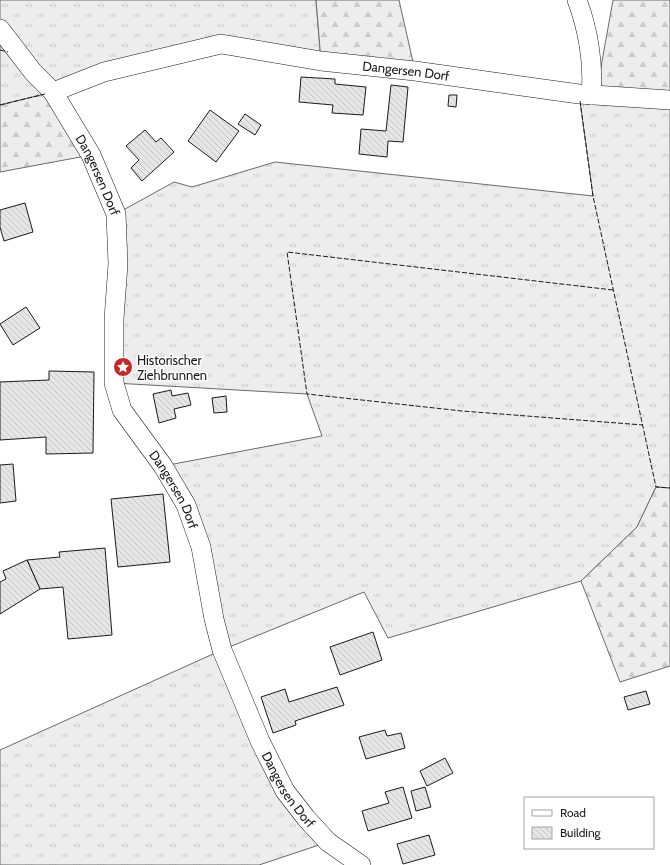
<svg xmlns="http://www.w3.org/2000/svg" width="670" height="865" font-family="Cabin,sans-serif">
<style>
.grass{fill:url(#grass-tufts);stroke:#6a6a6a}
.forest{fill:url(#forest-firs);stroke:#6a6a6a}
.building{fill:url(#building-back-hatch);stroke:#1a1a1a}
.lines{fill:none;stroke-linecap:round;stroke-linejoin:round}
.minor-casing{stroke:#1a1a1a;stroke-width:20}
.minor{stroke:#fff;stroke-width:19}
.fence{stroke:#1a1a1a;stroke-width:1;stroke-dasharray:5 2;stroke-linecap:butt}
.labels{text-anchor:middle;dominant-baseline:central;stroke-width:3;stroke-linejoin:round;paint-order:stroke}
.street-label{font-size:13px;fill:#1a1a1a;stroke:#fff}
.poi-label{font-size:13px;fill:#1a1a1a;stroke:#fff;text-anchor:start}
</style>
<defs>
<pattern id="grass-tufts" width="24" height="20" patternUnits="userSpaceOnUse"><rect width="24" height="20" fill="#ededed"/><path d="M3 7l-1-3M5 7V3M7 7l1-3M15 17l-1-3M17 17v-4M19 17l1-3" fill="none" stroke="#cbcbcb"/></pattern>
<pattern id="forest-firs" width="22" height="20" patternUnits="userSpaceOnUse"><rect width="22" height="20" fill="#ededed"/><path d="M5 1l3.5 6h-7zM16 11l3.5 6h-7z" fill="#cbcbcb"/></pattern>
<pattern id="building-back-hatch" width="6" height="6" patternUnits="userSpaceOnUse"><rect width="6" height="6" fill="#e6e6e6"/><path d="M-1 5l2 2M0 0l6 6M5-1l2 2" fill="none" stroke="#c5c5c5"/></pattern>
</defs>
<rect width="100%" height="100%" fill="#fff"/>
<g class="grass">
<polygon points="0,0 316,0 321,61 221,44 53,92 0,105"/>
<polygon points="579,94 670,100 670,488 656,487 637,527 581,581 388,638 364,592 222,650 260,741 328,842 259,865 0,865 0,750 222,650 207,581 163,466 322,436 307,394 114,383 116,214 174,182 192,187 275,162 593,196"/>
</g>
<g class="forest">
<polygon points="316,0 399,0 415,71 321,61"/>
<polygon points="613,0 670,0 670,100 596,95"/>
<polygon points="53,92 91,155 0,172 0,105"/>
<polygon points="656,487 670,488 670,666 620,682 581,581 637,527"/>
</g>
<g class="building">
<polygon points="301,77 335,79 335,84 366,87 363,115 332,113 333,105 299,102"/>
<polygon points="391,85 408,87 403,142 388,141 387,157 359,154 361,129 386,131"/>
<polygon points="449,95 457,95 456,107 448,106"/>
<polygon points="210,110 239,131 216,162 188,141"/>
<polygon points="245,114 261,125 255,135 238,124"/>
<polygon points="145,130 156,142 161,138 174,152 142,181 131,168 139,160 126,146"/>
<polygon points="25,203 33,232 4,241 0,227 0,210"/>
<polygon points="26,307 40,328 13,345 0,324"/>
<polygon points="49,371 94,372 93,453 46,454 46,437 0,440 0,382 49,380"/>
<polygon points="171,390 172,396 188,393 191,405 174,409 176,418 159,423 153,394"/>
<polygon points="226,396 227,412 214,413 212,398"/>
<polygon points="13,464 16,501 0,503 0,465"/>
<polygon points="163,494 170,562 118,567 111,499"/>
<polygon points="105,548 112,635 68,639 63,587 40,589 27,560 60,557 59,552"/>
<polygon points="27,560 40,589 0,614 0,582 6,579 3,571"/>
<polygon points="373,632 382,660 340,675 330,647"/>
<polygon points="337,687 344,705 295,721 296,725 273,733 261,697 285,689 289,702"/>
<polygon points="646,691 650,704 628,710 624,697"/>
<polygon points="385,730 387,736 401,733 405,748 366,759 359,737"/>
<polygon points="445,758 453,773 427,786 420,771"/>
<polygon points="403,787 412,818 368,831 362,811 389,803 385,792"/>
<polygon points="425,787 431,807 416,811 411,791"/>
<polygon points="429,835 435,855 403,864 397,844"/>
</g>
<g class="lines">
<defs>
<g id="minor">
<path d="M577,0C588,29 594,64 591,95"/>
<path id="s1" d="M0,29L33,72L53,92L91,155L116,214L118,264L114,319V383L122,410L163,466L186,505L201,547L214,619L222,650L260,741L285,791L306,818L328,842L361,865"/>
<path id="s2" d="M53,92L104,72L221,44L321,61L415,71L579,94L670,100"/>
</g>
</defs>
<use href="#minor" class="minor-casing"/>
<use href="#minor" class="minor"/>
<g class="fence">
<polyline points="0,50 8,52"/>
<polyline points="580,101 593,196 656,487 670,488"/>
<polyline points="0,105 45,94"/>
<polyline points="613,290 287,252 307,394 462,411 643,425"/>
</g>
</g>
<defs>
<symbol id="sight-disc" viewBox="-11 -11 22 22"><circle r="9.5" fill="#c62828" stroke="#fff"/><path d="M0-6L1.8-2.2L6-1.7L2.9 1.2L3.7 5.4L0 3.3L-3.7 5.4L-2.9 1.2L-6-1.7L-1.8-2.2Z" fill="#fff"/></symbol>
</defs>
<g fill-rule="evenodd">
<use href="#sight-disc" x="112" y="356" width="22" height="22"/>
</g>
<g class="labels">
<g class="street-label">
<text stroke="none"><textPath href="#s2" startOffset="362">Dangersen Dorf</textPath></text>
<text stroke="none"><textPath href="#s1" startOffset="177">Dangersen Dorf</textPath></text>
<text stroke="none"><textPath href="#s1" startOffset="513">Dangersen Dorf</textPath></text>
<text stroke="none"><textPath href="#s1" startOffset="837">Dangersen Dorf</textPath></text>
</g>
<g class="poi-label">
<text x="137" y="360">Historischer<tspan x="137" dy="15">Ziehbrunnen</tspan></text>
</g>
</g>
<rect x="524" y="797" width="130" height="52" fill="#ffffff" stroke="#a3a3a3"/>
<rect x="532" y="810" width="20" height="6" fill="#ffffff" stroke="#a3a3a3"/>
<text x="560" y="817" font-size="12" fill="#1a1a1a">Road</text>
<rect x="532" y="827" width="20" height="12" fill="url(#building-back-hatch)" stroke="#a3a3a3"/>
<text x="560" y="837" font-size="12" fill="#1a1a1a">Building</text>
</svg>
